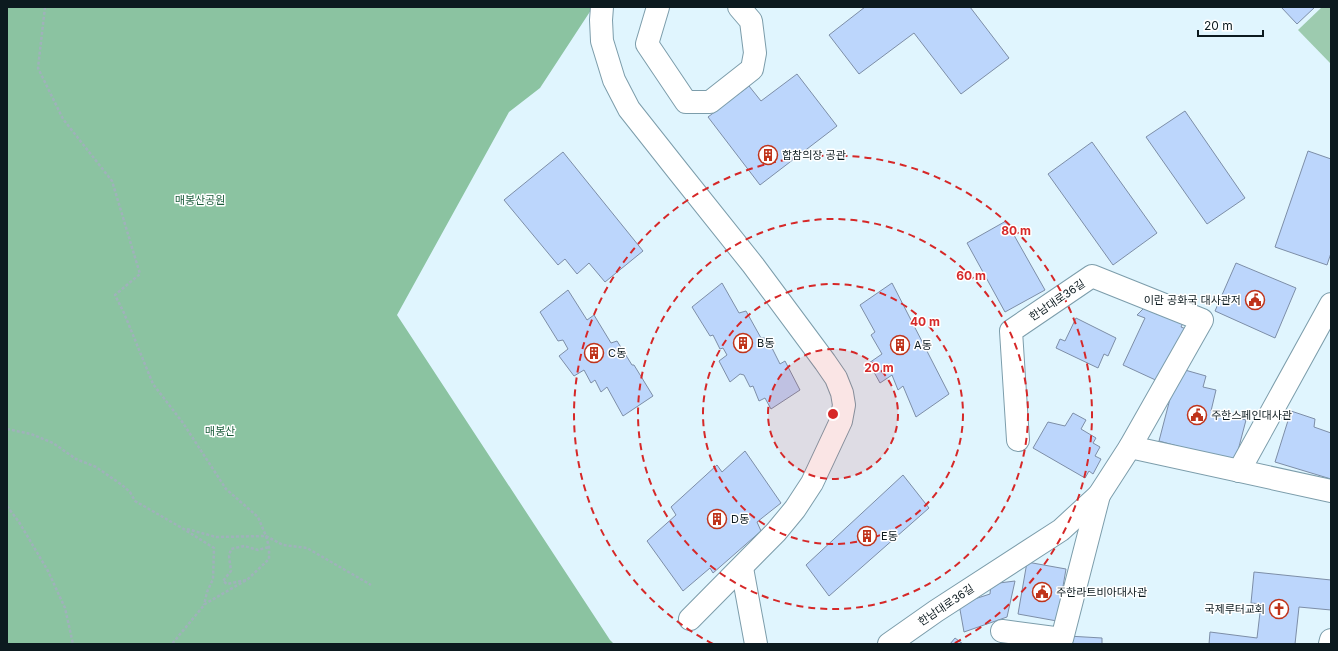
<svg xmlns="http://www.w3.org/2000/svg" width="1338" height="651" font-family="Inter,'Noto Sans KR',sans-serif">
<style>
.green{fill:#9dcbaf}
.forest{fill:#8bc3a1}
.building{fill:#bcd6fc;stroke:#7d8ea7}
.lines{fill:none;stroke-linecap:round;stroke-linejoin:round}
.minor-casing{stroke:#7c9dab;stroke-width:24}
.path{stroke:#9fb2ba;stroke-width:2.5;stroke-dasharray:3 2;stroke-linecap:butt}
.minor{stroke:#fff;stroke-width:22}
.ring{fill:none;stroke:#d62828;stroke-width:2;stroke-dasharray:7 5}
.labels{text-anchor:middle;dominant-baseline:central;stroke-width:3;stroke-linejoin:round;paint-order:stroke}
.poi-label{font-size:11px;fill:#0c1a1f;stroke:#fff;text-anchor:start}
.park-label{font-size:11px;fill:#1c5d3c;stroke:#fff}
.street-label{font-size:11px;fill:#0c1a1f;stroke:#fff}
.centre{fill:#d62828;stroke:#fff;stroke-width:2}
.ring-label{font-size:12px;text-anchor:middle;font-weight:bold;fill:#d62828;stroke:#fff;stroke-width:3;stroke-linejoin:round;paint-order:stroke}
</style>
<rect width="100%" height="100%" fill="#e0f5fe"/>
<polygon class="green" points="1322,7 1331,7 1331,64 1298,30"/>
<polygon class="forest" points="7,7 593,7 540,88 509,112 397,315 610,640 614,644 7,644"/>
<g class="building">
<polygon points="865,7 970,7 1009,58 961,94 914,33 859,74 829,35"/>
<polygon points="1281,7 1315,7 1297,24"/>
<polygon points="797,74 837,126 760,185 708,117 749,86 761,101"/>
<polygon points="1185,111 1245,198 1207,224 1146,137"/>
<polygon points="1092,142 1157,233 1113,265 1048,174"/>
<polygon points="1308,151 1331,159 1331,253 1327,265 1275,247"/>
<polygon points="563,152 643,251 605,282 589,263 577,274 565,259 558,265 504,200"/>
<polygon points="1006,221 1045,290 1005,312 967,243"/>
<polygon points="1236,263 1296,288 1275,338 1215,311"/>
<polygon points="722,283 739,313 746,311 761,338 767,338 780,364 785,361 800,390 771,409 765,398 759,401 753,386 750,387 744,375 740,374 730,382 719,361 727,355 723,348 720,349 713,335 710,336 692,307"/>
<polygon points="892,283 949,394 916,417 903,386 898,390 892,375 880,383 869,363 882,354 871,335 875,332 860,305"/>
<polygon points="568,290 587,320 594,315 611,343 617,341 632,365 634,365 653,396 623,416 607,387 601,392 595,380 591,383 584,370 574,376 559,356 568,349 563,340 558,341 540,312"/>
<polygon points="1144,308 1157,314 1159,310 1184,321 1181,327 1186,329 1162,383 1123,365 1145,318 1137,315"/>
<polygon points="1076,318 1116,338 1108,356 1104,354 1098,368 1056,348 1060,339 1065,341"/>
<polygon points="1178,368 1206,376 1203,387 1216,390 1211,411 1246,420 1235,462 1159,441"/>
<polygon points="1291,411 1315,419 1314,427 1331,433 1331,479 1275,462"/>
<polygon points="1073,413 1086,420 1081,429 1096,438 1093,443 1100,447 1095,456 1101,459 1093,474 1089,471 1085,478 1033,448 1048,422 1065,426"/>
<polygon points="745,451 781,503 757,522 761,531 713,573 710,568 683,591 647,541 676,515 671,507 717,465 722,472"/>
<polygon points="903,475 929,508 829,596 806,565"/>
<polygon points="1027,562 1066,569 1057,621 1018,614"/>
<polygon points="1254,572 1331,580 1331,610 1299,607 1295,644 1209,644 1210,632 1257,638 1261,604 1251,603"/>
<polygon points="1015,581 1007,617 964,632 959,604 990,594 991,584"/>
<polygon points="1068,636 1102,638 1102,644 1068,644"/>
<polygon points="955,638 963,644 950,644"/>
</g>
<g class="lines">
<defs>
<g id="minor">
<polyline points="602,7 601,20 602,41 614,80 629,109 678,171 753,265 825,362 836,378 842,393 844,405 841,421 812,483 795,509 776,532 690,619"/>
<polyline points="658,7 647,44 686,102 710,102 752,69 755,53 751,21 739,7"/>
<polyline points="1130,447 1331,491"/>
<polyline points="1239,471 1331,304"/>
<polyline points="742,568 756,644"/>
<polyline points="1002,631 1062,639 1099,495"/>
<polyline points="889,644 936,611 1061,530 1099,495 1130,447 1202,320 1092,276 1011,331 1018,440"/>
<polyline points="1330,644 1331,640"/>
</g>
</defs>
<use href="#minor" class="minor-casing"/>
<g class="path">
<polyline points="45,7 38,68 63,119 112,181 140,274 115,295 124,313 153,384 183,423 226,489 258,517 266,536 269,547 269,559 248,579 205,604 172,644"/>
<polyline points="7,429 31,434 53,443 76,459 96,467 122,485 130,492 135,501 182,528 214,548 213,579 207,592 204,605"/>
<polyline points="7,506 19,522 48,571 65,608 73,644"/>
<polyline points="187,529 216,537 266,536 283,545 307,548 371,585"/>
<polyline points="246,580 227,584 223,581 231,571 229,556 231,549 244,546 258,550 269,547"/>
</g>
<use href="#minor" class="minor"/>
</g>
<circle cx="833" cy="414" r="65" fill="#d62828" fill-opacity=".12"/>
<g class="ring">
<circle cx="833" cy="414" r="65"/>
<circle cx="833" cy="414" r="130"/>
<circle cx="833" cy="414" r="195"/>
<path d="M713 644A259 259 0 1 1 953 644"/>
</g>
<defs>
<symbol id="building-ring" viewBox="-11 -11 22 22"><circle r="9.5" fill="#fff" stroke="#bf341b" stroke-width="1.5"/><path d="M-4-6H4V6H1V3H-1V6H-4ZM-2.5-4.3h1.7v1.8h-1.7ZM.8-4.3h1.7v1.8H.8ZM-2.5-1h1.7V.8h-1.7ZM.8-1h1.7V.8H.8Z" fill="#bf341b"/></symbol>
<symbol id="civic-ring" viewBox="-11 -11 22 22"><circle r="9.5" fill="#fff" stroke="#bf341b" stroke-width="1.5"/><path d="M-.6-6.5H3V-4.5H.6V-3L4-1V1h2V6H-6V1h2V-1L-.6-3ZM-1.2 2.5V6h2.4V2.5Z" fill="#bf341b"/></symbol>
<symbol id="church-ring" viewBox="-11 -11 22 22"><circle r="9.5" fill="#fff" stroke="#bf341b" stroke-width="1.5"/><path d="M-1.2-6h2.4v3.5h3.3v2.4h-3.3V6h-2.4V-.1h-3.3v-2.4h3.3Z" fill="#bf341b"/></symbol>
</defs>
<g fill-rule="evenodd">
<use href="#building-ring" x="757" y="144" width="22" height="22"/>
<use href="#civic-ring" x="1244" y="289" width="22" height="22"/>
<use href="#building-ring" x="732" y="332" width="22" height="22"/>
<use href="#building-ring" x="889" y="334" width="22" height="22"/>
<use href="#building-ring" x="583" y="342" width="22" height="22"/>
<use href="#civic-ring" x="1186" y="404" width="22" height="22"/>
<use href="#building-ring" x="706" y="508" width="22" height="22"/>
<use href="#building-ring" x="856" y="525" width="22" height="22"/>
<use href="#civic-ring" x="1031" y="581" width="22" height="22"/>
<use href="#church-ring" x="1268" y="598" width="22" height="22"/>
</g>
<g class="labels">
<g class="poi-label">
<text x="782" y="155">합참의장 공관</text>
<text x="1241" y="300" text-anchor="end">이란 공화국 대사관저</text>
<text x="757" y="343">B동</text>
<text x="914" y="345">A동</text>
<text x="608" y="353">C동</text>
<text x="1211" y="415">주한스페인대사관</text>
<text x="731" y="519">D동</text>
<text x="881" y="536">E동</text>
<text x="1056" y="592">주한라트비아대사관</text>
<text x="1265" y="609" text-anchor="end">국제루터교회</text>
</g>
<g class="park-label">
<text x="200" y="200">매봉산공원</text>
<text x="220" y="431">매봉산</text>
</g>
<g class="street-label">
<text transform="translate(1057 300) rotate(-34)">한남대로36길</text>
<text transform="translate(946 605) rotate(-34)">한남대로36길</text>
</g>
</g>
<circle cx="833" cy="414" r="6" class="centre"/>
<g class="ring-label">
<text x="1016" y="235">80 m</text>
<text x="971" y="280">60 m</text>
<text x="925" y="326">40 m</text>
<text x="879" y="372">20 m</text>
</g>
<rect width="1338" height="651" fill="none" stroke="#0c1a1f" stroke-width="16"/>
<path d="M1198 30v6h65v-6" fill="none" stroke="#0c1a1f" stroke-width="2"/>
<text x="1204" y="30" font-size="12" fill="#0c1a1f" stroke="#ffffff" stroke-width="3" paint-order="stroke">20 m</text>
</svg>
